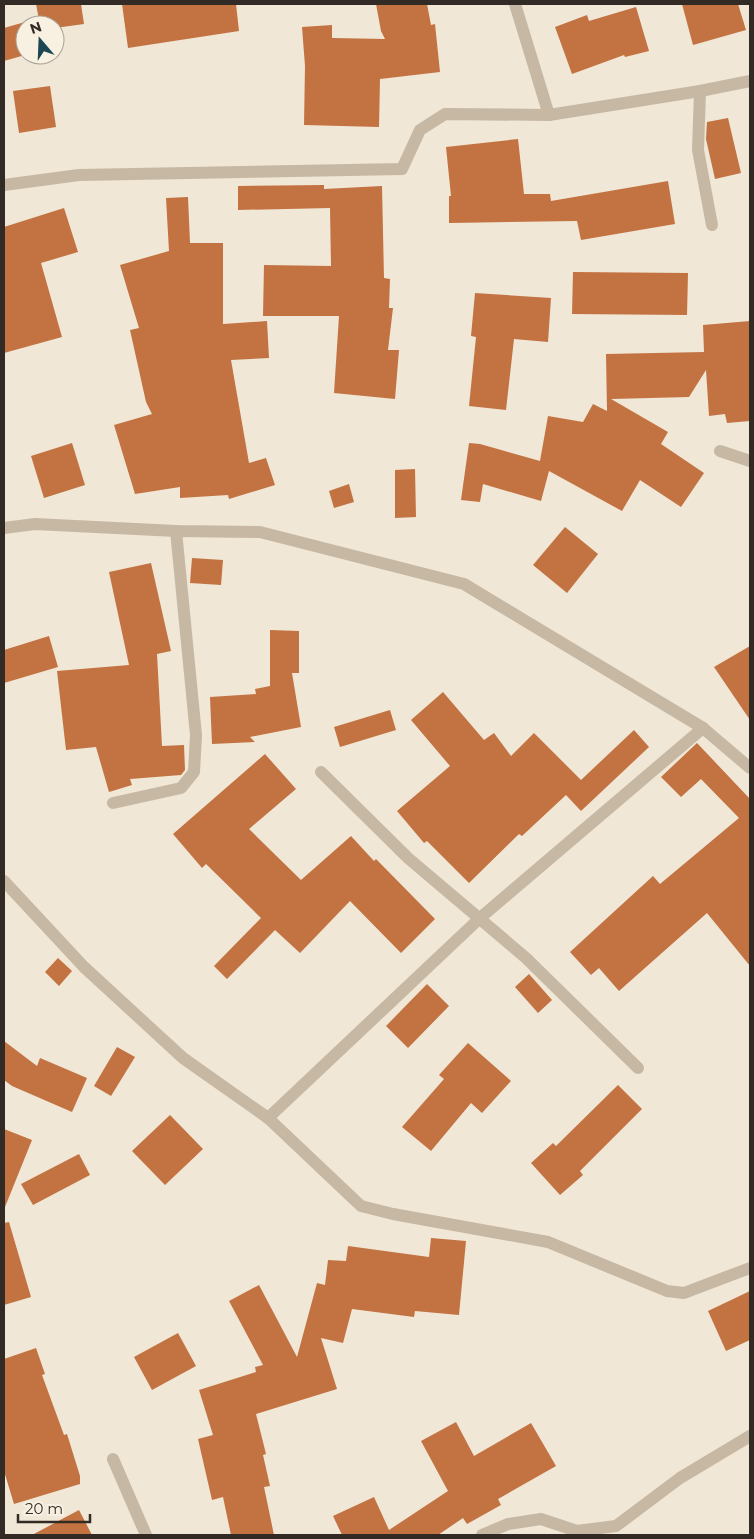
<svg xmlns="http://www.w3.org/2000/svg" width="754" height="1539" font-family="Montserrat,sans-serif">
<style>
.building{fill:#c37241}
.lines{fill:none;stroke-linecap:round;stroke-linejoin:round}
.minor{stroke:#c7b8a3;stroke-width:12}
.tertiary{stroke:#c7b8a3;stroke-width:12}
</style>
<rect width="100%" height="100%" fill="#f0e7d6"/>
<g class="building">
<polygon points="36,4 81,4 84,24 55,28 55,25 40,25"/>
<polygon points="122,4 236,4 239,31 128,48"/>
<polygon points="376,4 427,4 431,25 435,24 440,72 380,79 379,127 304,125 305,66 302,27 332,25 332,38 385,39 381,31"/>
<polygon points="682,4 738,4 746,30 693,45"/>
<polygon points="636,7 649,51 625,57 624,55 572,74 555,27 587,15 589,21"/>
<polygon points="25,22 25,55 4,61 4,28"/>
<polygon points="50,86 56,127 19,133 13,91"/>
<polygon points="728,118 741,173 715,179 706,139 707,122"/>
<polygon points="518,139 524,194 550,194 551,201 668,181 675,224 581,240 577,221 449,223 449,196 451,196 446,147"/>
<polygon points="324,185 324,189 382,186 384,278 390,279 389,308 393,308 388,350 399,350 395,399 334,393 339,316 263,316 264,265 331,266 330,208 238,210 238,186"/>
<polygon points="188,197 190,243 223,243 223,324 267,321 269,358 231,360 249,463 266,458 275,485 229,499 228,495 180,498 180,487 135,494 114,425 152,414 146,402 130,330 139,328 120,265 169,251 166,198"/>
<polygon points="64,208 78,252 41,263 62,337 4,353 4,227"/>
<polygon points="573,272 688,273 687,315 572,314"/>
<polygon points="475,293 551,298 548,342 514,339 506,410 469,406 476,337 471,336"/>
<polygon points="750,321 750,421 727,423 725,414 709,416 706,370 689,397 611,399 668,432 661,444 704,473 681,507 640,480 622,511 549,471 541,501 483,484 480,502 461,500 469,443 480,444 540,461 548,416 583,422 593,404 607,411 606,354 704,352 703,325"/>
<polygon points="72,443 85,485 44,498 31,456"/>
<polygon points="415,469 416,517 395,518 395,470"/>
<polygon points="349,484 354,502 334,508 329,491"/>
<polygon points="565,527 598,554 567,593 533,565"/>
<polygon points="192,558 223,560 221,585 190,583"/>
<polygon points="151,563 171,651 157,654 162,746 184,745 185,770 181,775 130,779 132,785 109,792 96,747 66,750 57,671 129,665 109,572"/>
<polygon points="270,630 299,631 299,673 292,673 301,727 250,737 255,742 212,744 210,697 256,694 255,689 270,686"/>
<polygon points="49,636 58,667 4,683 4,650"/>
<polygon points="750,646 750,720 714,667"/>
<polygon points="443,692 484,740 494,733 511,756 534,733 581,780 634,730 649,747 581,811 566,795 522,836 519,834 469,883 427,841 424,843 397,811 450,766 411,720"/>
<polygon points="390,710 396,730 340,747 334,727"/>
<polygon points="697,743 750,799 750,966 707,913 619,991 599,968 591,975 570,952 653,876 660,884 739,818 701,779 681,797 661,777"/>
<polygon points="265,754 296,789 249,829 301,880 351,836 374,861 376,859 435,919 401,953 350,901 300,953 275,930 227,979 214,966 261,918 206,864 202,868 173,834"/>
<polygon points="58,958 72,971 59,986 45,972"/>
<polygon points="529,974 552,1000 538,1013 515,987"/>
<polygon points="427,984 449,1006 408,1048 386,1026"/>
<polygon points="4,1041 37,1066 40,1058 87,1078 72,1112 12,1086 4,1080"/>
<polygon points="468,1043 511,1081 482,1113 471,1103 431,1151 402,1127 444,1079 439,1075"/>
<polygon points="117,1047 135,1057 111,1096 94,1086"/>
<polygon points="618,1085 642,1109 580,1171 583,1175 560,1195 531,1163 553,1143 556,1146"/>
<polygon points="170,1115 203,1149 165,1185 132,1151"/>
<polygon points="4,1129 32,1140 5,1207 4,1207"/>
<polygon points="79,1154 90,1175 33,1205 21,1184"/>
<polygon points="9,1222 31,1297 4,1305 4,1223"/>
<polygon points="431,1238 466,1241 459,1315 415,1311 414,1317 352,1309 343,1343 321,1338 337,1389 256,1414 266,1454 263,1455 270,1486 264,1487 274,1535 231,1535 223,1497 212,1500 198,1439 213,1435 199,1390 256,1372 255,1367 263,1365 229,1301 259,1285 297,1357 317,1283 325,1285 328,1260 346,1261 348,1246 429,1257"/>
<polygon points="750,1291 750,1340 726,1351 708,1311"/>
<polygon points="178,1333 196,1366 152,1390 134,1357"/>
<polygon points="36,1348 45,1374 42,1375 64,1435 67,1434 80,1476 80,1484 14,1504 4,1471 4,1359"/>
<polygon points="456,1422 474,1456 531,1423 556,1466 498,1499 501,1505 467,1524 463,1518 438,1535 342,1535 333,1516 374,1497 389,1530 448,1491 421,1441"/>
<polygon points="79,1510 92,1535 32,1535"/>
</g>
<g class="lines">
<g class="minor">
<polyline points="515,4 549,115"/>
<polyline points="700,91 698,150 712,225"/>
<polyline points="4,185 79,175 402,169 420,130 445,114 549,115 700,91 750,81"/>
<polyline points="720,451 750,461"/>
<polyline points="321,772 408,858 526,958 638,1068"/>
<polyline points="113,803 181,788 194,772 196,735 176,531"/>
<polyline points="4,881 84,967 183,1058 268,1118 480,918 703,728"/>
<polyline points="268,1118 361,1206 393,1214 548,1242 667,1291 684,1293 750,1268"/>
<polyline points="113,1459 146,1535"/>
<polyline points="482,1535 508,1524 541,1519 577,1531 616,1526 680,1478 750,1436"/>
</g>
<polyline class="tertiary" points="4,528 35,524 176,531 260,532 464,584 703,728 750,768"/>
</g>
<rect width="754" height="1539" fill="none" stroke="#322b25" stroke-width="10"/>
<g transform="translate(40 40) rotate(341)"><circle r="24" fill="#f8f1e2" stroke="#a9a296"/>
<path d="M0-4L9 19L0 12L-9 19Z" fill="#1c4752"/>
<text y="-8" font-size="14" font-weight="bold" text-anchor="middle" fill="#322b25">N</text>
</g>
<path d="M18 1514v8h72v-8" fill="none" stroke="#322b25" stroke-width="2.5"/>
<text x="25" y="1514" font-size="15" fill="#322b25" stroke="#f8f1e2" stroke-width="4" paint-order="stroke">20 m</text>
</svg>
